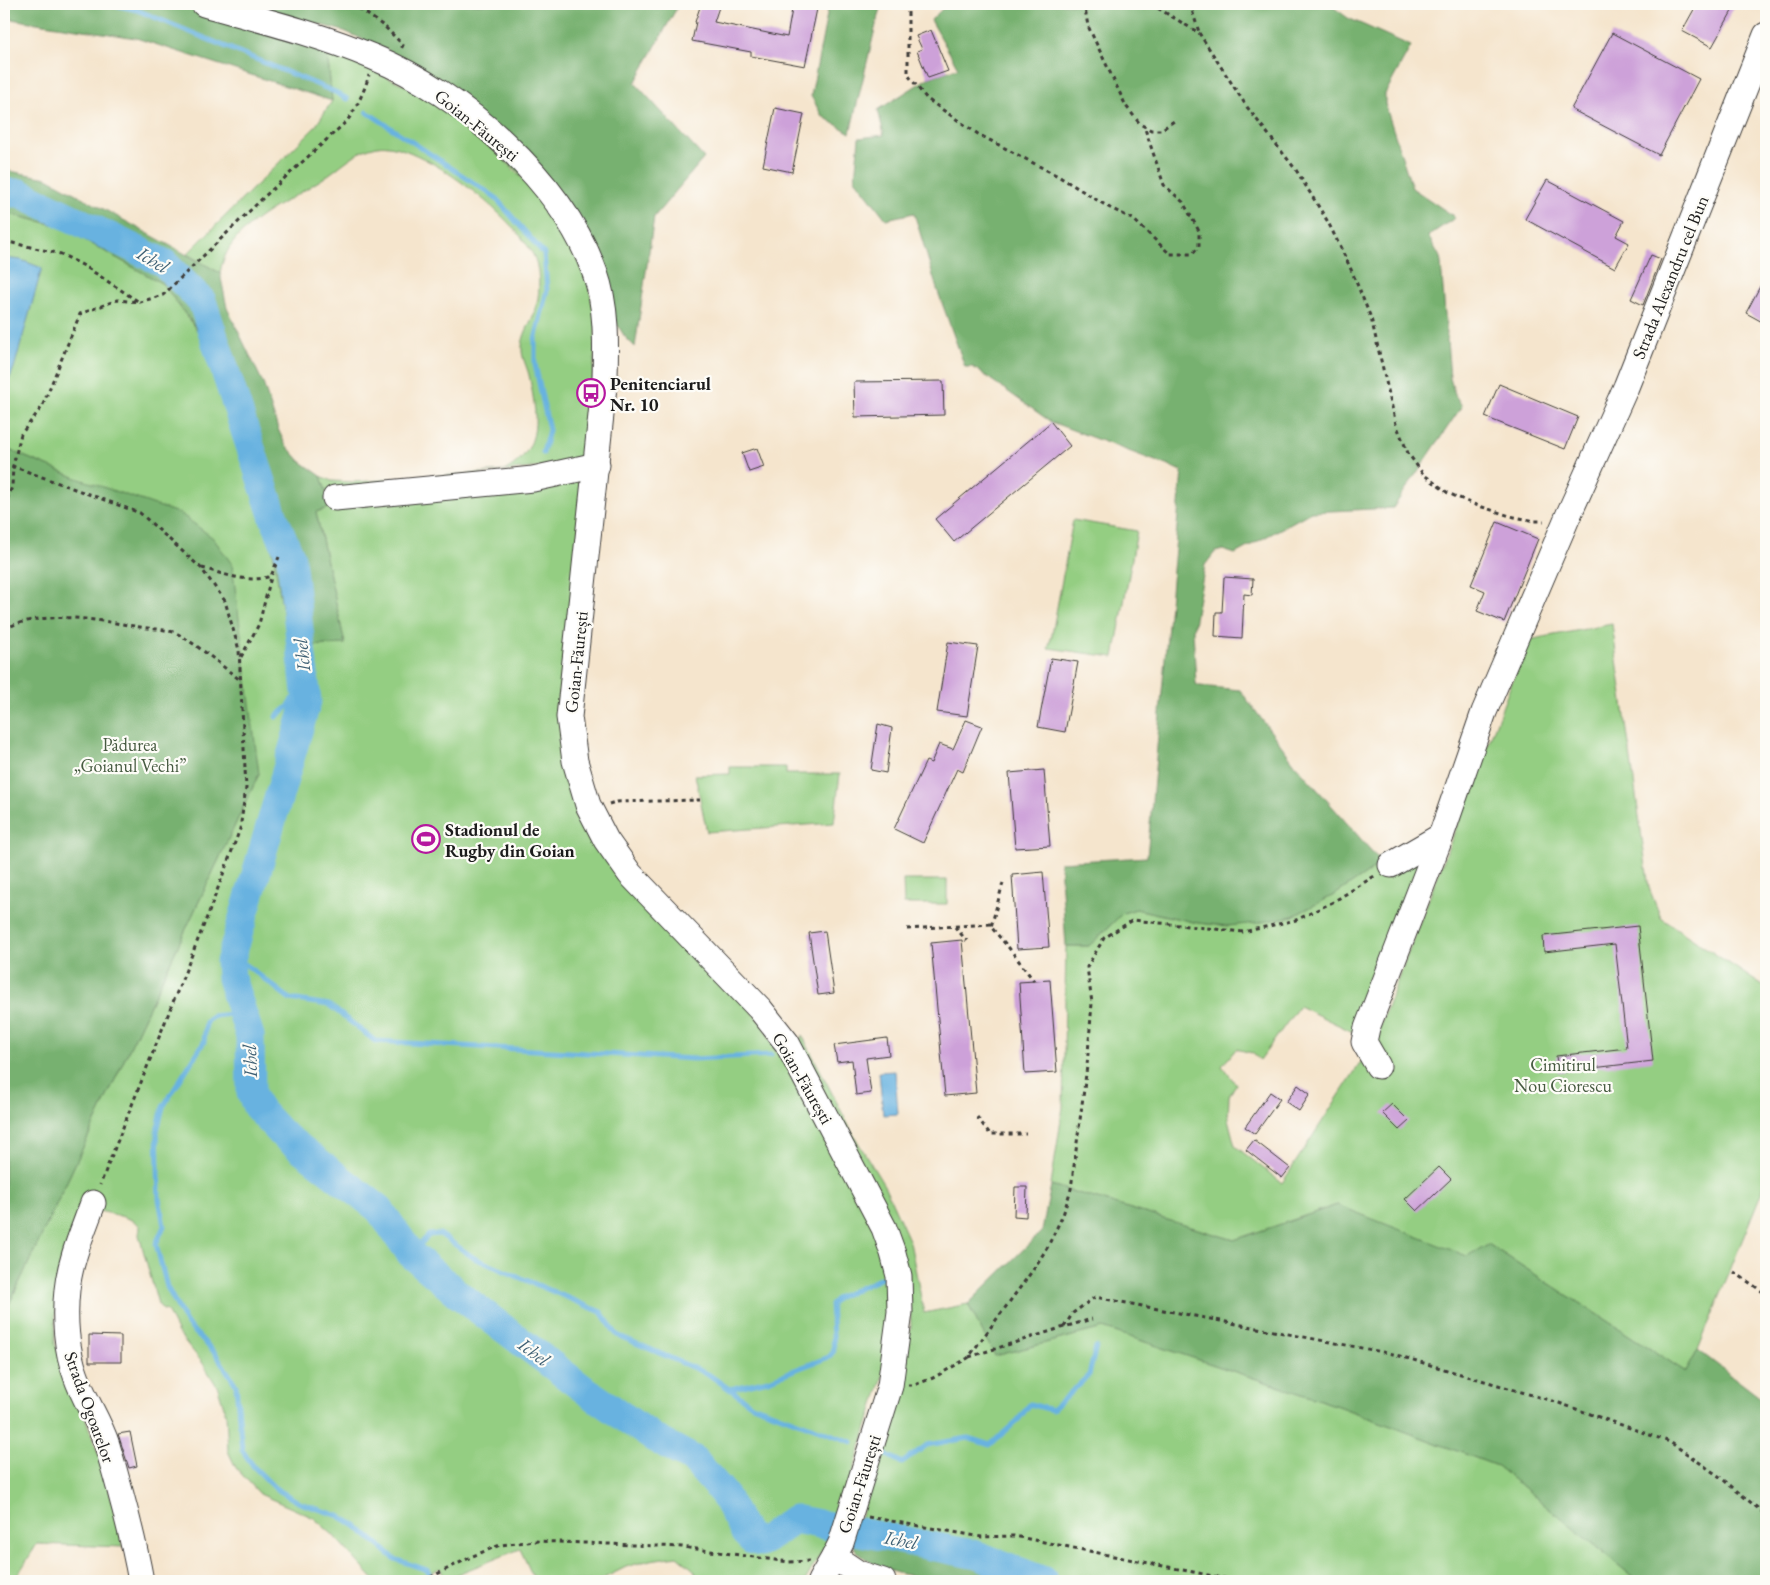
<svg xmlns="http://www.w3.org/2000/svg" width="1770" height="1585" font-family="'EB Garamond',serif">
<style>
.green{fill:#94ce82;stroke:#58754f}
.forest{fill:#77b170;stroke:#4a6646}
.water{fill:#68b2e0;stroke:#42677e}
.lines{fill:none;stroke-linecap:round;stroke-linejoin:round}
.stream{stroke:#68b2e0;stroke-width:5}
.river{stroke:#68b2e0;stroke-width:29}
.building{fill:#cda1d9}
.minor-casing{stroke:#3d3a37;stroke-width:27}
.path{stroke:#3d3a37;stroke-width:3;stroke-dasharray:4 4;stroke-linecap:butt}
.minor{stroke:#fff;stroke-width:25}
.labels{text-anchor:middle;dominant-baseline:central;stroke-width:4.5;stroke-linejoin:round;paint-order:stroke}
.street-label{font-size:18px;fill:#1c1c1c;stroke:#fdfcf7}
.poi-label{font-size:18px;font-weight:bold;fill:#1c1c1c;stroke:#fdfcf7;text-anchor:start}
.park-label{font-size:18px;fill:#465a40;stroke:#fdfcf7}
.water-label{font-size:19px;font-style:italic;fill:#3e6074;stroke:#fdfcf7}
</style>
<rect width="100%" height="100%" fill="#fdfcf7"/>
<filter id="ink" filterUnits="userSpaceOnUse"><feTurbulence type="fractalNoise" baseFrequency=".02" numOctaves="2"/><feDisplacementMap in="SourceGraphic" scale="10" xChannelSelector="R" yChannelSelector="G"/><feConvolveMatrix kernelMatrix="1 2 1 2 8 2 1 2 1" color-interpolation-filters="sRGB"/></filter>
<filter id="wash" filterUnits="userSpaceOnUse"><feTurbulence type="fractalNoise" baseFrequency=".0096" numOctaves="4" result="noise"/><feDisplacementMap in="SourceGraphic" scale="20" xChannelSelector="R" yChannelSelector="G"/><feGaussianBlur stdDeviation="1.12" result="paint"/><feColorMatrix in="noise" values="0 0 0 0 0 0 0 0 0 0 0 0 0 0 0 0 0 1.4 0 .05"/><feComposite in="paint" operator="in"/></filter>
<g filter="url(#wash)">
<rect width="100%" height="100%" fill="#f5e5cd"/>
<g class="green">
<path d="M327,51L405,85L444,107L493,149L528,184L568,238L588,282L596,323L590,450L566,464L326,492L321,476L332,481L354,482L504,471C544,449 537,415 529,375C527,367 522,358 522,350C521,336 531,323 535,311C540,296 540,277 536,262C525,224 417,138 377,146C355,150 340,168 322,179C315,184 307,188 300,193C268,211 226,233 220,273L187,254L315,127L332,101Z"/>
<path d="M4,213L60,226L163,284L198,332L273,552L289,647L345,644L316,512L331,507L575,479L582,487L571,639L580,808L761,1022L873,1222L889,1284L885,1369L829,1550L824,1548L805,1581H699L694,1570L677,1556L650,1560L626,1567L598,1581H535L520,1549L445,1579L440,1568L417,1581H375L332,1534L314,1518L260,1494L236,1468L228,1451L226,1414L218,1388L202,1362L178,1333L167,1311L163,1310L158,1304L139,1235C139,1233 140,1230 140,1227C137,1218 107,1213 99,1211L56,1288L55,1344L85,1417L106,1476L123,1547L37,1544L14,1581H4V1315L259,774L74,477L4,448Z"/>
<polygon points="1073,520 1137,531 1114,657 1048,648 1052,635"/>
<polygon points="1612,624 1649,888 1661,918 1766,988 1766,1181 1698,1350 1686,1372 1488,1244 1467,1257 1337,1205 1234,1240 1051,1185 1063,1107 1066,946 1089,946 1123,913 1136,909 1198,923 1228,926 1293,916 1336,894 1382,863 1434,845 1359,1035 1299,1006 1260,1060 1252,1053 1236,1049 1222,1066 1236,1084 1229,1096 1228,1119 1235,1146 1282,1183 1374,1042 1528,640"/>
<polygon points="730,767 786,767 786,774 840,774 834,823 707,832 695,775 730,774"/>
<polygon points="903,880 947,880 947,904 904,904"/>
<polygon points="802,1035 853,1134 885,1187 910,1242 924,1313 968,1304 995,1356 1103,1328 1335,1405 1497,1466 1638,1581 1062,1581 974,1547 859,1521 905,1378 911,1325 909,1283 798,1046"/>
</g>
<g class="forest">
<polygon points="4,4 171,4 278,33 327,51 332,101 136,38 4,18"/>
<polygon points="239,4 679,4 635,83 704,158 654,217 635,347 625,337 613,318 590,239 389,51 344,31"/>
<polygon points="829,4 881,4 850,133 822,116 811,96"/>
<polygon points="947,4 1329,4 1348,18 1411,46 1385,94 1385,104 1412,188 1452,215 1455,218 1428,236 1440,257 1441,263 1450,378 1455,395 1462,406 1393,508 1311,512 1235,554 1223,550 1215,552 1205,565 1193,630 1196,684 1200,686 1240,690 1295,764 1382,863 1336,894 1293,916 1257,923 1228,926 1198,923 1136,909 1123,913 1089,946 1066,946 1060,862 1147,857 1182,471 1051,422 973,367 965,367 937,289 914,213 886,219 855,179 859,138 884,135 878,110 928,78 958,68 931,20"/>
<polygon points="4,170 47,178 220,273 227,308 263,383 278,429 285,444 300,461 321,476 331,507 316,512 345,644 289,647 273,552 199,332 163,284 60,226 4,213"/>
<polygon points="4,448 74,477 181,514 213,538 232,564 259,774 4,1315"/>
<polygon points="1051,1185 1234,1240 1337,1205 1467,1256 1488,1244 1686,1372 1698,1350 1766,1402 1766,1581 1638,1581 1497,1466 1335,1405 1103,1328 995,1356 968,1304 1042,1231"/>
<polygon points="859,1521 974,1547 1062,1581 938,1581 897,1573 870,1562 857,1552 851,1542"/>
</g>
<g class="water">
<polygon points="4,258 21,260 42,268 14,368 9,380 4,380"/>
<polygon points="895,1071 898,1114 883,1115 879,1072"/>
</g>
<g class="lines">
<g class="stream">
<polyline points="111,4 137,10 335,92 347,99"/>
<polyline points="367,112 495,197 544,254 547,290 535,340 535,364 549,430 543,453"/>
<polyline points="276,717 289,706 292,699 306,697"/>
<polyline points="232,954 290,999 329,1005 375,1041 694,1059 771,1055"/>
<polyline points="243,1013 212,1016 206,1022 204,1042 163,1107 157,1131 159,1199 164,1226 156,1244 167,1287 186,1323 216,1354 236,1385 242,1450 254,1467 275,1488 300,1503 339,1516 356,1526 395,1559 427,1570 433,1581"/>
<polyline points="411,1254 429,1235 440,1234 474,1258 601,1312 617,1335 708,1374 752,1405 852,1442"/>
<polyline points="730,1389 768,1380 829,1357 834,1351 831,1304 837,1298 884,1277"/>
<polyline points="882,1452 902,1463 927,1445 968,1438 990,1445 1018,1420 1030,1404 1052,1410 1089,1375 1096,1347"/>
</g>
<polyline class="river" points="4,193 20,193 164,263 202,301 274,518 291,558 307,701 230,962 231,978 250,1036 251,1093 257,1107 282,1134 379,1209 411,1254 458,1294 585,1390 654,1438 693,1459 723,1493 745,1533 752,1540 760,1542 770,1537 794,1519 977,1555 1044,1581"/>
</g>
<g id="blocks">
<g class="building">
<polygon points="701,4 720,4 714,22 787,37 793,4 818,4 805,66 751,56 751,52 692,41 696,22 695,22"/>
<polygon points="1697,4 1736,4 1712,47 1682,31"/>
<polygon points="931,30 948,71 928,78 917,51 922,49 916,36"/>
<polygon points="1612,33 1699,79 1659,155 1571,109"/>
<polygon points="775,108 804,114 792,172 763,166"/>
<polygon points="1547,180 1624,221 1616,236 1629,243 1615,268 1525,219"/>
<polygon points="1651,255 1661,259 1643,305 1631,299"/>
<polygon points="1766,275 1766,324 1746,313"/>
<polygon points="943,381 944,415 855,417 854,382"/>
<polygon points="1499,384 1578,417 1565,449 1485,417"/>
<polygon points="1051,422 1070,446 954,542 935,519"/>
<polygon points="757,448 764,467 749,472 742,453"/>
<polygon points="1497,522 1538,539 1504,622 1477,611 1485,591 1471,585"/>
<polygon points="1224,577 1253,579 1252,595 1244,594 1242,638 1215,636 1216,612 1222,612"/>
<polygon points="948,642 978,646 967,716 937,712"/>
<polygon points="1051,658 1078,662 1065,732 1038,727"/>
<polygon points="966,720 982,726 963,772 957,769 923,843 894,829 926,761 931,763 939,744 953,749"/>
<polygon points="878,724 892,728 886,773 871,770"/>
<polygon points="1044,770 1050,846 1015,848 1009,773"/>
<polygon points="1043,872 1049,947 1017,949 1012,875"/>
<polygon points="1638,926 1653,1061 1558,1072 1556,1056 1627,1048 1615,944 1544,952 1543,936"/>
<polygon points="825,931 834,993 818,995 809,933"/>
<polygon points="962,940 976,1093 945,1096 931,943"/>
<polygon points="1050,980 1057,1072 1025,1074 1019,982"/>
<polygon points="887,1038 889,1055 866,1058 871,1093 856,1095 852,1060 837,1062 834,1045"/>
<polygon points="1298,1085 1310,1094 1299,1111 1286,1102"/>
<polygon points="1270,1092 1280,1099 1255,1134 1245,1127"/>
<polygon points="1392,1104 1409,1121 1399,1130 1382,1113"/>
<polygon points="1254,1140 1290,1168 1282,1178 1246,1150"/>
<polygon points="1439,1167 1451,1179 1417,1211 1405,1199"/>
<polygon points="1015,1187 1027,1187 1026,1217 1014,1216"/>
<polygon points="89,1335 121,1336 121,1362 89,1362"/>
<polygon points="130,1432 137,1466 129,1468 118,1434"/>
</g>
</g>
</g>
<g filter="url(#ink)">
<use href="#blocks" fill-opacity="0" stroke="#3d3a37" stroke-width="1"/>
<g class="lines">
<defs>
<g id="minor">
<path d="M204,4C261,20 319,34 373,57C462,93 562,181 595,273C607,306 606,343 605,377L569,717L575,761L588,805L606,840L630,874L760,1009L787,1043L884,1228L893,1253L899,1276L900,1312L890,1386L841,1543L834,1557L820,1581"/>
<polyline points="335,498 533,479 597,465"/>
<polyline points="1391,865 1441,836"/>
<polyline points="1378,1066 1364,1042 1367,1028 1441,836 1484,712 1568,516 1626,387 1766,35"/>
<path d="M93,1203C83,1231 70,1260 67,1290C64,1317 66,1350 76,1376C84,1400 99,1420 107,1445C120,1489 133,1536 141,1581"/>
<polyline points="834,1557 858,1573 883,1581"/>
</g>
</defs>
<use href="#minor" class="minor-casing"/>
<g class="path">
<polyline points="353,4 385,27 403,45 401,49"/>
<polyline points="908,4 908,75 927,99 978,134 1058,176 1110,208 1133,219 1170,254 1193,254 1199,246 1199,231 1183,202 1164,185 1144,126"/>
<polyline points="1087,4 1085,9 1088,26 1126,106 1140,124 1151,130 1161,130 1177,119"/>
<polyline points="1151,4 1199,33 1247,107 1296,170 1328,222 1350,267 1371,318 1396,424 1408,453 1423,474 1448,493 1473,504 1510,516 1535,521 1544,521"/>
<polyline points="1190,4 1199,32"/>
<polyline points="4,241 61,254 86,267 139,302"/>
<polyline points="4,463 140,513 201,568 225,601 239,650 246,788 240,829 209,912 100,1185"/>
<path d="M4,507L12,487L13,466L21,434L42,407L80,314L117,300L140,302L163,295L264,197L347,121C357,107 364,92 369,75"/>
<path d="M202,568C224,574 249,584 271,576L279,557"/>
<path d="M4,629C45,609 97,620 140,627C152,629 168,629 178,634C200,647 220,664 240,680"/>
<polyline points="241,657 259,624 271,577"/>
<polyline points="609,804 615,802 700,800"/>
<polyline points="1003,883 991,927 1009,948 1034,981"/>
<polyline points="955,927 967,941"/>
<polyline points="907,929 991,924"/>
<polyline points="977,1117 990,1134 1026,1134"/>
<polyline points="1734,1272 1766,1294"/>
<polyline points="1064,1327 1073,1313 1095,1297 1393,1354 1559,1403 1670,1442 1720,1477 1766,1515"/>
<polyline points="969,1357 1064,1327 1092,1319"/>
<polyline points="908,1385 914,1385 933,1378 968,1358 1033,1270 1047,1248 1063,1215 1071,1189 1087,1066 1092,1003 1087,967 1104,938 1133,920 1243,932 1296,920 1333,902 1376,875"/>
<polyline points="868,1517 982,1537 1014,1536 1238,1581"/>
<polyline points="423,1581 473,1556 500,1545 535,1541 682,1547 789,1562 809,1561"/>
</g>
<use href="#minor" class="minor"/>
</g>
</g>
<defs>
<symbol id="bus-ring" viewBox="-11 -11 22 22"><circle r="9.5" fill="#fdfcf7" stroke="#b5179e" stroke-width="1.5"/><path d="M-5-6H5V4H4V6H2V4H-2V6H-4V4H-5ZM-3.5-4V0h7V-4ZM-3.5 1.2v1.5H-2V1.2ZM2 1.2v1.5H3.5V1.2Z" fill="#b5179e"/></symbol>
<symbol id="stadium-ring" viewBox="-11 -11 22 22"><circle r="9.5" fill="#fdfcf7" stroke="#b5179e" stroke-width="1.5"/><path d="M0-5a6.5 5 0 1 0 0 10a6.5 5 0 1 0 0-10ZM-3.5-1.8h7v3.6h-7Z" fill="#b5179e"/></symbol>
</defs>
<g fill-rule="evenodd">
<use href="#bus-ring" x="575" y="377" width="32" height="32"/>
<use href="#stadium-ring" x="410" y="823" width="32" height="32"/>
</g>
<g class="labels">
<g class="street-label">
<text transform="translate(477 125) rotate(39)">Goian-Făurești</text>
<text transform="translate(1670 277) rotate(-68)">Strada Alexandru cel Bun</text>
<text transform="translate(576 662) rotate(-84)">Goian-Făurești</text>
<text transform="translate(803 1078) rotate(60)">Goian-Făurești</text>
<text transform="translate(90 1407) rotate(70)">Strada Ogoarelor</text>
<text transform="translate(859 1484) rotate(-72)">Goian-Făurești</text>
</g>
<g class="poi-label">
<text x="610" y="383">Penitenciarul<tspan x="610" dy="21">Nr. 10</tspan></text>
<text x="445" y="829">Stadionul de<tspan x="445" dy="21">Rugby din Goian</tspan></text>
</g>
<g class="park-label">
<text x="130" y="744">Pădurea<tspan x="130" dy="21">„Goianul Vechi”</tspan></text>
<text x="1563" y="1064">Cimitirul<tspan x="1563" dy="21">Nou Ciorescu</tspan></text>
</g>
<g class="water-label">
<text transform="translate(153 260) rotate(31)">Ichel</text>
<text transform="translate(302 655) rotate(-96)">Ichel</text>
<text transform="translate(250 1061) rotate(-92)">Ichel</text>
<text transform="translate(534 1352) rotate(37)">Ichel</text>
<text transform="translate(901 1540) rotate(11)">Ichel</text>
</g>
</g>
<rect width="1770" height="1585" fill="none" stroke="#fdfcf7" stroke-width="20"/>
</svg>
